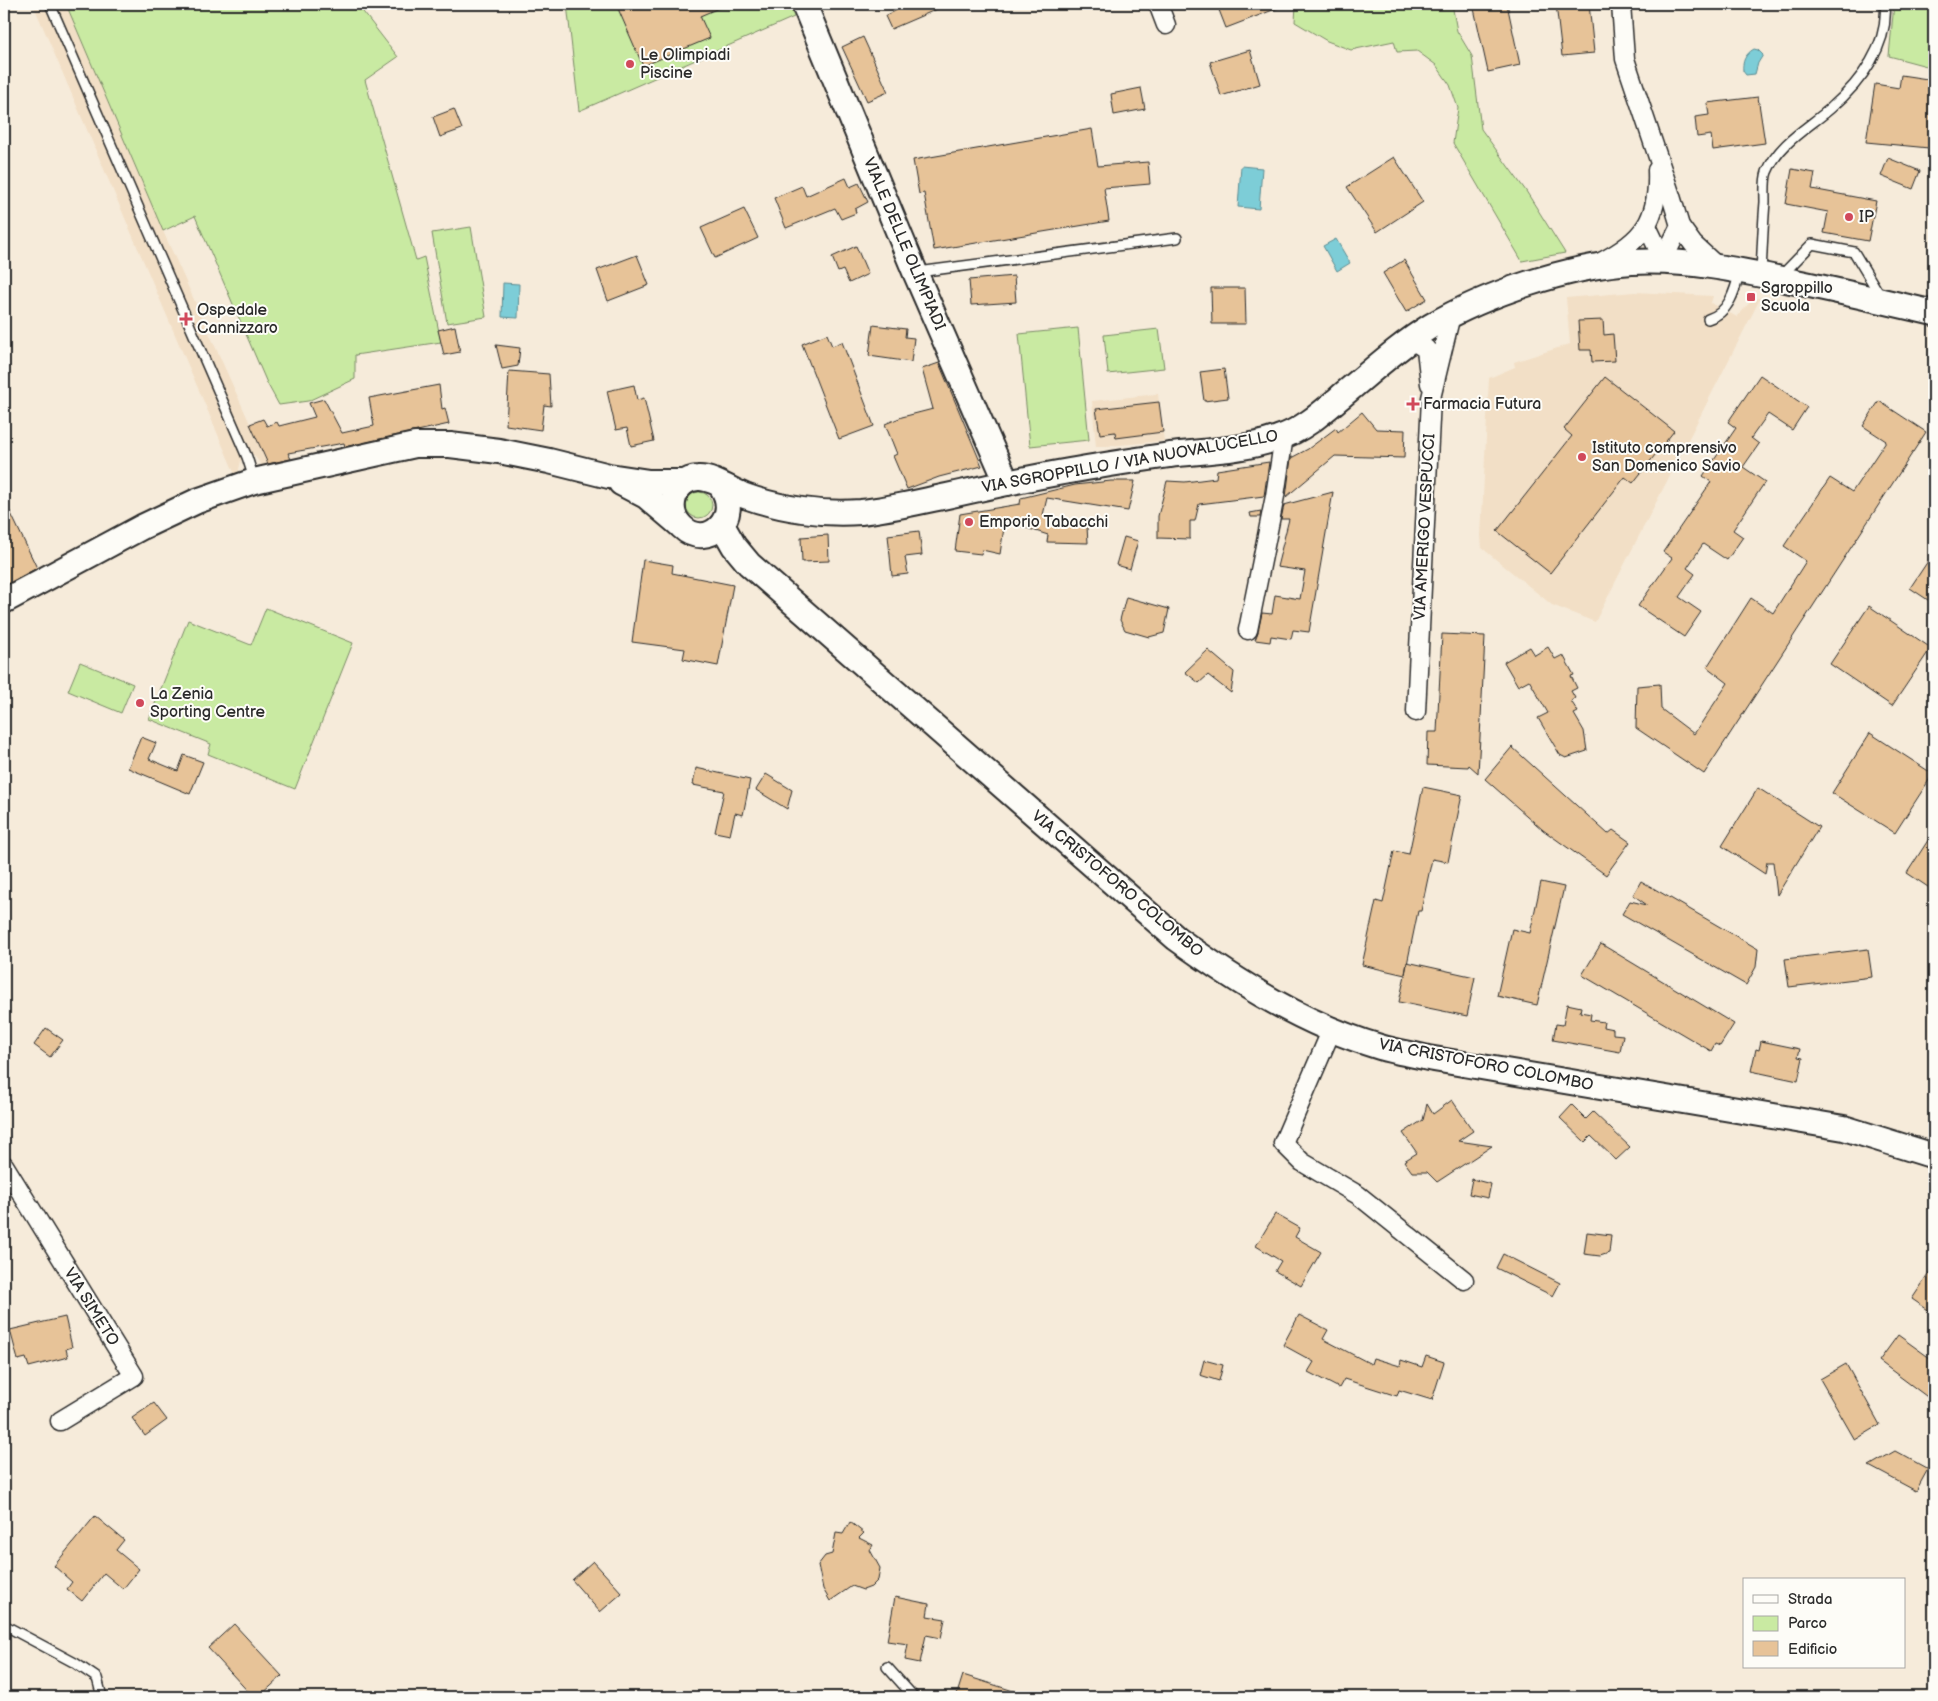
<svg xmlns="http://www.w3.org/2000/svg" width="1938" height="1701" font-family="'Balsamiq Sans',sans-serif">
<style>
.built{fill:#f2dfc6}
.green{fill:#c9eaa2;stroke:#7a8a66}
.water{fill:#7dcdd7;stroke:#5c8c92}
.building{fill:#e7c398;stroke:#2b2b2b}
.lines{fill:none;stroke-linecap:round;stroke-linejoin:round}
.lane-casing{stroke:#2b2b2b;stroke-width:12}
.street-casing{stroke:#2b2b2b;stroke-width:21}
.secondary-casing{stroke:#2b2b2b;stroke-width:28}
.lane{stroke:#fdfcf7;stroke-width:9}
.street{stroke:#fdfcf7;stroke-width:18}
.secondary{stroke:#fdfcf7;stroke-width:24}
.poi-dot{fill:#d1495b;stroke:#fdfcf7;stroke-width:2}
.labels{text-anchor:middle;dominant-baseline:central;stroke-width:4;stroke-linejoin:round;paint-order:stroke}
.poi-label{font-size:16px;fill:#2b2b2b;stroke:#fdfcf7;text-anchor:start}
.street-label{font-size:16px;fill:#2b2b2b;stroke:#fdfcf7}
</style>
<rect width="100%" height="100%" fill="#f6ebda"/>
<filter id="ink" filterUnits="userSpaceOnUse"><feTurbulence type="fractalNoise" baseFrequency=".02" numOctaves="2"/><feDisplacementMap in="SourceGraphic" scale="10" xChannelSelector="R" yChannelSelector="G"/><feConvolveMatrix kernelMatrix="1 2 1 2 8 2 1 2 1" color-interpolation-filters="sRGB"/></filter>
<g filter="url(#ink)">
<g class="built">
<polygon points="33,4 66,4 163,231 270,468 265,470 253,454 241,460 237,479"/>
<polygon points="1634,292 1713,296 1711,303 1737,317 1751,301 1761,297 1595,622 1552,605 1482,548 1481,536 1489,378 1515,367 1514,362 1570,344 1566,298"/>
<polygon points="1158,394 1164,441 1096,447 1092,401"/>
</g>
<g class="green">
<polygon points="66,4 357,4 398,57 365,80 416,260 424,257 441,342 355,355 355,379 308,401 279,405 267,383 195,216 163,231"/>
<polygon points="567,4 789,4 794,17 579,111"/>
<polygon points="1296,4 1452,4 1457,31 1472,56 1481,129 1526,191 1565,253 1522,261 1453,143 1458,108 1450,85 1436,65 1417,51 1397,52 1394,41 1351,50 1327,41 1295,22"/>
<polygon points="1894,4 1934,4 1934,68 1889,56"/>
<polygon points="471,227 486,317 447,323 432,233"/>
<polygon points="1078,328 1089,440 1030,446 1019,334"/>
<polygon points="1159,329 1164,368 1108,374 1104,335"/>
<circle cx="699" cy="505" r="13"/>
<polygon points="266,608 353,643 295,789 208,754 211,744 149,719 188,620 251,645"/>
<polygon points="80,662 133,684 121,713 68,691"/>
</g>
<g class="water">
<path d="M1754,49L1758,50L1763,55L1758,63L1755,74L1746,75L1743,71C1742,62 1745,54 1754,49Z"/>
<polygon points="1241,166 1262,168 1259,209 1238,207"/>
<polygon points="1336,239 1350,263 1337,271 1323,246"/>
<polygon points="503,283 519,284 518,318 502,317"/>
</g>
<g class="building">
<polygon points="616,4 728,4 700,16 710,38 643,66"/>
<polygon points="894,4 949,4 891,29 885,16 897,10"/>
<polygon points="1235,4 1285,4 1286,5 1226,28 1219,10"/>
<polygon points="1473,4 1507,4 1520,65 1488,72"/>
<polygon points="1556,4 1589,4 1594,53 1562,56"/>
<polygon points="863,37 888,92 867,101 842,47"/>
<polygon points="1250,50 1260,84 1221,96 1210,62"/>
<polygon points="1901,75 1934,80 1934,114 1929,148 1866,142 1875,84 1899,88"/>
<polygon points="1141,88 1145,109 1114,115 1111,94"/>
<polygon points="1758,97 1765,143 1713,150 1711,135 1697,137 1695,117 1709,115 1707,103"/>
<polygon points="454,109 462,129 440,137 433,117"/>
<polygon points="1092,129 1098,166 1148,162 1150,184 1104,188 1109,221 934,250 924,193 919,194 913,160"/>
<polygon points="1394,157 1423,202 1377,232 1347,187"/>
<polygon points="1888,158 1920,171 1913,189 1881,176"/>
<polygon points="1792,169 1815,173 1812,189 1876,201 1868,241 1824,233 1828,212 1786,204"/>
<polygon points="846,178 850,187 859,183 868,202 855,209 856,213 841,219 835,208 786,228 774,198 802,186 806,196"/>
<polygon points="744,209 758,238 715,258 701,228"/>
<polygon points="856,246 868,274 849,283 843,270 838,272 832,257"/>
<polygon points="637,255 649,285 608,301 597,270"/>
<polygon points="1404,260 1427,299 1406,312 1383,273"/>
<polygon points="1014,276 1016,302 971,305 969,280"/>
<polygon points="1211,288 1245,288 1246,324 1212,324"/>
<polygon points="1603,320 1604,335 1613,334 1615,361 1592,362 1591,350 1580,350 1578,321"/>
<polygon points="873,325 906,329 905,337 914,338 911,362 869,356"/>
<polygon points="455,326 460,352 444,355 438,330"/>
<polygon points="827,334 832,346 842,342 874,426 839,439 802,344"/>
<polygon points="496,345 520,348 518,366 502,369"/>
<polygon points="939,363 982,466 939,477 907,489 893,456 897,454 885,424 902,417 933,409 922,369"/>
<polygon points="1224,369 1228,398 1204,401 1200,372"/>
<polygon points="509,371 549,374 551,406 544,405 541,430 506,425"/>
<polygon points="1760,375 1807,407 1792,430 1768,414 1751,438 1759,444 1743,467 1765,482 1733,530 1743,537 1727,560 1703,544 1687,568 1695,574 1679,597 1701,612 1684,637 1638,606 1672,558 1663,552 1711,482 1703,476 1736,428 1728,422"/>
<polygon points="1605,377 1674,431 1633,483 1625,477 1550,573 1497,531 1572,436 1564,429"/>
<polygon points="439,385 442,409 445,408 449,424 345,447 344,443 288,453 291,459 268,464 250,424 263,419 267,426 277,422 279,426 315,417 309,403 324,399 342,433 374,426 369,398"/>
<polygon points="634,385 637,400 644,398 654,441 631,446 627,428 616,430 607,391"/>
<polygon points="1879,401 1926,432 1704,774 1636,728 1637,686 1660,684 1661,709 1694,734 1728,683 1707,667 1751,598 1773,613 1806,561 1784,546 1800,522 1830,478 1852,492 1886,441 1863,426"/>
<polygon points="1159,402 1163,432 1116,438 1115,432 1100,434 1096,409"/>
<polygon points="1362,412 1376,429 1405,430 1404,458 1335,456 1286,497 1291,458 1308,449 1336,428 1338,432"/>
<polygon points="1269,462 1264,496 1199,504 1195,521 1190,521 1190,539 1158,538 1158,516 1167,481 1185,482 1216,478 1217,470"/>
<polygon points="1111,481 1135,481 1128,511 1047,498 1043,515 1087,527 1088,543 1047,542 1048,535 1005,521 1000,554 982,550 981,554 955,551 960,514 1020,504 1021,498 1075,485"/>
<polygon points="1333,492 1309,632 1293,630 1291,639 1271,636 1270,642 1255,640 1258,632 1262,613 1272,614 1275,595 1300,599 1305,571 1277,567 1289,519 1281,519 1284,505"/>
<polygon points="4,499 37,568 4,586"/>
<polygon points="1261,511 1260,517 1251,517 1250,513"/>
<polygon points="919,531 922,555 905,557 908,574 892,576 888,535"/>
<polygon points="828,535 829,561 802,562 801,537"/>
<polygon points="1124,537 1138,541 1130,569 1116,565"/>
<polygon points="1934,552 1934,604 1910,588"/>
<polygon points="643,560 673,565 672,573 733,585 718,666 683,659 685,649 632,642"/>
<polygon points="1126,597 1169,609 1164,633 1149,637 1125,630 1120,620"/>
<polygon points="1869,606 1931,648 1892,706 1830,664"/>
<polygon points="1442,634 1485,636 1481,718 1480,718 1481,719 1478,773 1469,765 1468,767 1427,765 1428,732 1437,732"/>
<polygon points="1530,647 1535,655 1548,647 1555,659 1563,655 1574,675 1571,676 1577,688 1571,691 1575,698 1571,701 1578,712 1574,714 1584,731 1587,751 1566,758 1560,755 1538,718 1548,713 1529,680 1518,686 1504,662"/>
<polygon points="1208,650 1234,672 1231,693 1208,675 1199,683 1185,672"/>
<polygon points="1870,733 1933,774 1895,833 1832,793"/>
<polygon points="141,737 156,743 149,759 178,771 184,755 203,762 190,794 128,768"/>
<polygon points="1512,747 1608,834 1613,830 1630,842 1606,875 1543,830 1485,779"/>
<polygon points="696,768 750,780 743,815 735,813 730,835 715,832 724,791 693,785"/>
<polygon points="766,774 792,790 787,809 756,790"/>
<polygon points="1423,787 1462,795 1448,862 1432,859 1421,911 1418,911 1405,974 1407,962 1475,977 1467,1016 1399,1002 1405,975 1362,965 1376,901 1383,903 1394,851 1409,854"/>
<polygon points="1758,788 1819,827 1777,895 1773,862 1767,862 1765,874 1722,846"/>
<polygon points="1934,831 1934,891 1907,873"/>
<polygon points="1641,881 1758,949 1756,967 1746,985 1622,914 1630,901 1647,905 1633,895"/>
<polygon points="1541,882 1564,887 1537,1005 1497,996 1512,929 1530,933"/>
<polygon points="1601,944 1734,1024 1720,1046 1715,1044 1711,1051 1582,975"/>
<polygon points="1868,949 1872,977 1789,987 1785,959"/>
<polygon points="1567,1004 1581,1007 1580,1012 1591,1014 1590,1020 1604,1022 1603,1027 1613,1029 1613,1034 1623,1035 1620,1052 1553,1040 1556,1024 1563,1025"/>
<polygon points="46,1028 63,1040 50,1057 34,1045"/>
<polygon points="1761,1041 1800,1049 1798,1057 1803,1058 1798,1081 1751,1071 1756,1049 1759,1050"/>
<polygon points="1452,1100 1473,1131 1458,1141 1492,1146 1437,1182 1427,1172 1412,1172 1404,1161 1417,1153 1403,1133 1423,1120 1427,1104 1433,1114"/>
<polygon points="1572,1105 1586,1119 1593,1112 1630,1147 1616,1160 1591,1136 1585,1142 1560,1118"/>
<polygon points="1472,1179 1491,1184 1488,1198 1469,1194"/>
<polygon points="1275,1214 1300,1228 1295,1237 1321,1252 1301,1286 1275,1271 1281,1261 1256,1246"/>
<polygon points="1587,1232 1611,1235 1609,1253 1600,1256 1584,1254"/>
<polygon points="1503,1254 1560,1283 1553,1296 1496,1268"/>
<polygon points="1934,1266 1934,1314 1912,1299"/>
<polygon points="1299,1315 1328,1330 1323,1339 1371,1364 1373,1358 1400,1366 1401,1360 1422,1367 1426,1356 1444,1362 1432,1400 1399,1390 1397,1396 1344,1379 1339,1388 1308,1372 1314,1362 1283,1345"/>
<polygon points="65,1317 72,1347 66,1349 68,1357 29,1367 26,1358 18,1360 10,1330"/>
<polygon points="1898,1335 1934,1361 1934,1402 1879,1361"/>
<polygon points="1204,1360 1223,1365 1219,1381 1200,1375"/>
<polygon points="1846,1364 1880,1425 1855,1440 1820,1379"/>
<polygon points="154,1403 167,1420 145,1436 132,1418"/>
<polygon points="1895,1451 1928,1469 1916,1491 1869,1466"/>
<polygon points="95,1516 124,1540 116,1550 139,1569 123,1589 104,1573 82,1601 67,1589 72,1582 54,1566"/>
<polygon points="850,1522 864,1533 859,1538 873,1545 870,1550 880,1568 878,1580 871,1587 863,1590 852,1586 830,1601 823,1589 818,1565 825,1556 832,1554 836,1533 843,1534"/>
<polygon points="593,1561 622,1593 600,1612 572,1580"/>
<polygon points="895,1597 929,1604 927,1616 945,1619 941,1638 926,1635 920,1663 905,1660 908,1644 887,1641"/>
<polygon points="234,1624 282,1676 259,1697 253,1697 208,1648"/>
<polygon points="963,1675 1023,1694 1023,1697 956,1697"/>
</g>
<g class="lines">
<defs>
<g id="lane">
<polyline points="50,4 247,457 254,479"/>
<polyline points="918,272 1177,238"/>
<path d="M1761,275C1762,250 1763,226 1765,202C1765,193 1764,180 1767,172C1779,143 1808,128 1831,108C1861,82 1889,45 1885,4"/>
<polyline points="1780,277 1812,244 1854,252 1881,297"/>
<path d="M1708,319C1729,313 1735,291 1740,271"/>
<polyline points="4,1625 75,1663 97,1678 102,1697"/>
<polyline points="887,1667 914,1697"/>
</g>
<g id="street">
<polyline points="1158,4 1166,25"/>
<polyline points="1621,4 1625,59 1671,196 1680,226 1693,244 1718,267"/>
<polyline points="1647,226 1657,247 1662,262"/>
<path d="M1601,262C1644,240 1659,219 1657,170"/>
<polyline points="1662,262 1680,226"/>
<polyline points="1410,339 1426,349 1430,384"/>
<polyline points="1248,630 1275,496 1284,436"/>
<polyline points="1416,712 1431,398 1451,315"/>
<polyline points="1332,1029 1283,1143 1302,1162 1358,1195 1464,1280"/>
<polyline points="4,1165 134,1376 60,1421"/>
</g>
<g id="secondary">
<polyline points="804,4 915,272 1007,483"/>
<polyline points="621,483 646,496 679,524"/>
<path d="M721,486C743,518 707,551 682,527C664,510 674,479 698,478C712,477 732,491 745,496C781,509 823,515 861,512C890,509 918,502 947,496C987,487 1028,478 1069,471C1102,465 1136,460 1170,455C1206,451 1244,450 1278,438C1304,430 1325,410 1345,393C1373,370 1400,345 1431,326C1485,294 1569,266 1632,262C1686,259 1739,270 1791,281C1839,291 1887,302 1934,313"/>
<path d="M722,525L734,546L749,564L1176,938C1238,983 1305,1025 1380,1047C1396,1052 1412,1054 1428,1058L1844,1128L1934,1156"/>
<polyline points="4,601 142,527 197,501 254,481 415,445 450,445 499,451 549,461 609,476 649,482 685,482"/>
</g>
</defs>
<use href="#lane" class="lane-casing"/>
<use href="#street" class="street-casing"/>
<use href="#secondary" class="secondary-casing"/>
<use href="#lane" class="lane"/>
<use href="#street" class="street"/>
<use href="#secondary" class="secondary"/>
</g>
</g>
<g class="poi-dot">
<circle cx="630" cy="64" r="5"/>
<circle cx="1849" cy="217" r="5"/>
<rect x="1746" y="292" width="10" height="10" rx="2.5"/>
<path d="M183.5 311.5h5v5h5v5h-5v5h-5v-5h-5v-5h5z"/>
<path d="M1410.5 396.5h5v5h5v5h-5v5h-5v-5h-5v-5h5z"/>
<circle cx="1582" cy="457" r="5"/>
<circle cx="969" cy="522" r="5"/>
<circle cx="140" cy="703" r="5"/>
</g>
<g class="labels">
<g class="poi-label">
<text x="640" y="55">Le Olimpiadi<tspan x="640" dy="18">Piscine</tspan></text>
<text x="1859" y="217">IP</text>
<text x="1761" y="288">Sgroppillo<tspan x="1761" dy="18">Scuola</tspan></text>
<text x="197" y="310">Ospedale<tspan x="197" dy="18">Cannizzaro</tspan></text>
<text x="1423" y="404">Farmacia Futura</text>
<text x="1592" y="448">Istituto comprensivo<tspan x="1592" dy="18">San Domenico Savio</tspan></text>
<text x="979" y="522">Emporio Tabacchi</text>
<text x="150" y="694">La Zenia<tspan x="150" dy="18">Sporting Centre</tspan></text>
</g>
<g class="street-label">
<text transform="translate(904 244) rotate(67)">VIALE DELLE OLIMPIADI</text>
<text transform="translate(1130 462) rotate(-10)">VIA SGROPPILLO / VIA NUOVALUCELLO</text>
<text transform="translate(1425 527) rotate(-87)">VIA AMERIGO VESPUCCI</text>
<text transform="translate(1117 884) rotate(40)">VIA CRISTOFORO COLOMBO</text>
<text transform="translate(1486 1065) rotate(11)">VIA CRISTOFORO COLOMBO</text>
<text transform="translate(91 1307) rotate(58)">VIA SIMETO</text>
</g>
</g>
<rect width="1938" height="1701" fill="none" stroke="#fdfcf7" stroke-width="20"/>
<rect x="10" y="10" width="1918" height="1681" fill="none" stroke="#2b2b2b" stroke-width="2" filter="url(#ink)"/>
<rect x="1743" y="1578" width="162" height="90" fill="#fdfcf7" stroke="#a9a8a5"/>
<rect x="1753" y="1595" width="25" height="8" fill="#fdfcf7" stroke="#a9a8a5"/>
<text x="1788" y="1604" font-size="15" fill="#2b2b2b">Strada</text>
<rect x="1753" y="1616" width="25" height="15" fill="#c9eaa2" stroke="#a9a8a5"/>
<text x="1788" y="1628" font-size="15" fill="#2b2b2b">Parco</text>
<rect x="1753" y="1641" width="25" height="15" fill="#e7c398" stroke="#a9a8a5"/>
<text x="1788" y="1654" font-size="15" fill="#2b2b2b">Edificio</text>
</svg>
